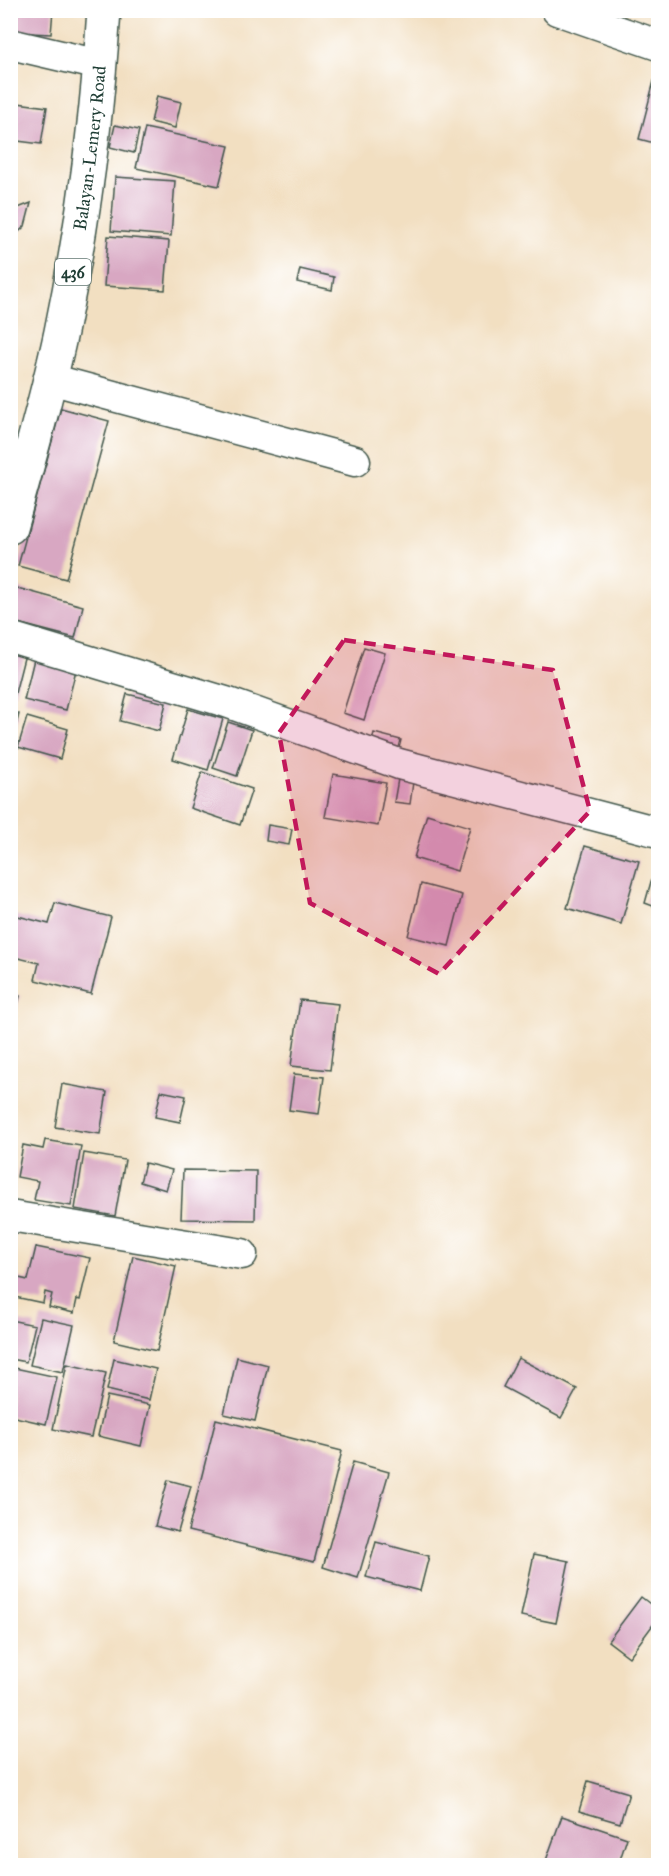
<svg xmlns="http://www.w3.org/2000/svg" width="669" height="1876" font-family="'IM FELL Great Primer',serif">
<style>
.building{fill:#d8a7c2}
.lines{fill:none;stroke-linecap:round;stroke-linejoin:round}
.minor-casing{stroke:#3f5549;stroke-width:33}
.primary-casing{stroke:#3f5549;stroke-width:36}
.minor{stroke:#fff;stroke-width:30}
.primary{stroke:#fff;stroke-width:33}
.marked{fill:#c2185b;fill-opacity:0.2;stroke:#c2185b;stroke-width:4.5;stroke-dasharray:12 8;stroke-linejoin:round}
.labels{text-anchor:middle;dominant-baseline:central;stroke-width:5;stroke-linejoin:round;paint-order:stroke}
.shield{fill:#fff;stroke:#627771;stroke-width:1.5}
.shield-label{font-size:16px;font-weight:bold;fill:#1f3d34}
.street-label{font-size:18px;fill:#1f3d34;stroke:#fff}
</style>
<rect width="100%" height="100%" fill="#fff"/>
<filter id="ink" filterUnits="userSpaceOnUse"><feTurbulence type="fractalNoise" baseFrequency=".0167" numOctaves="2"/><feDisplacementMap in="SourceGraphic" scale="12" xChannelSelector="R" yChannelSelector="G"/><feConvolveMatrix kernelMatrix="1 2 1 2 8 2 1 2 1" color-interpolation-filters="sRGB"/></filter>
<filter id="wash" filterUnits="userSpaceOnUse"><feTurbulence type="fractalNoise" baseFrequency=".008" numOctaves="4" result="noise"/><feDisplacementMap in="SourceGraphic" scale="24" xChannelSelector="R" yChannelSelector="G"/><feGaussianBlur stdDeviation="1.35" result="paint"/><feColorMatrix in="noise" values="0 0 0 0 0 0 0 0 0 0 0 0 0 0 0 0 0 1.4 0 .05"/><feComposite in="paint" operator="in"/></filter>
<g filter="url(#wash)">
<rect width="100%" height="100%" fill="#f2dfc1"/>
<g id="blocks">
<g class="building">
<polygon points="10,10 53,10 51,34 10,32"/>
<polygon points="654,81 658,83 658,144 639,139"/>
<polygon points="157,96 181,102 175,128 151,122"/>
<polygon points="10,102 47,107 41,144 10,140"/>
<polygon points="115,125 139,130 134,153 110,147"/>
<polygon points="145,128 229,146 219,186 136,168"/>
<polygon points="115,177 175,181 171,236 111,231"/>
<polygon points="31,203 25,226 10,240 10,211"/>
<polygon points="108,236 169,241 165,290 104,286"/>
<polygon points="10,265 18,267 11,294 10,293"/>
<polygon points="300,269 334,277 332,290 297,282"/>
<polygon points="61,408 109,421 66,579 18,566"/>
<polygon points="10,586 83,606 75,638 10,621"/>
<polygon points="364,647 385,653 364,720 343,713"/>
<polygon points="10,650 25,654 14,697 10,696"/>
<polygon points="35,655 77,666 66,710 24,700"/>
<polygon points="127,694 166,703 159,731 120,721"/>
<polygon points="188,709 223,719 208,770 173,759"/>
<polygon points="10,712 19,714 11,745 10,745"/>
<polygon points="27,717 68,729 60,759 18,747"/>
<polygon points="228,722 252,730 237,776 213,768"/>
<polygon points="374,733 401,740 398,752 371,744"/>
<polygon points="202,772 252,789 240,825 190,808"/>
<polygon points="333,774 386,783 378,826 325,817"/>
<polygon points="398,779 413,782 410,804 394,802"/>
<polygon points="427,814 470,827 457,871 414,858"/>
<polygon points="268,825 292,829 289,845 266,841"/>
<polygon points="585,846 639,861 621,924 567,908"/>
<polygon points="654,871 658,872 658,908 645,903"/>
<polygon points="421,884 462,895 449,946 408,936"/>
<polygon points="55,903 111,917 91,994 35,980 39,963 10,956 10,914 49,924"/>
<polygon points="10,993 20,996 11,1032 10,1032"/>
<polygon points="300,1000 338,1004 330,1070 291,1066"/>
<polygon points="294,1074 324,1077 319,1114 289,1110"/>
<polygon points="62,1084 107,1092 100,1134 55,1127"/>
<polygon points="161,1091 186,1096 180,1122 155,1117"/>
<polygon points="45,1140 81,1146 71,1206 34,1200 38,1181 17,1177 23,1145 43,1149"/>
<polygon points="84,1153 125,1160 115,1216 75,1209"/>
<polygon points="145,1163 172,1170 166,1190 140,1182"/>
<polygon points="183,1170 256,1171 255,1220 181,1219"/>
<polygon points="36,1247 90,1258 80,1300 77,1299 74,1313 49,1307 52,1294 45,1292 43,1303 10,1296 10,1276 28,1280"/>
<polygon points="133,1256 176,1266 157,1351 114,1341"/>
<polygon points="41,1318 74,1325 63,1372 30,1365"/>
<polygon points="10,1320 35,1325 26,1362 10,1359"/>
<polygon points="237,1357 268,1365 255,1421 224,1414"/>
<polygon points="518,1358 577,1389 561,1418 503,1387"/>
<polygon points="114,1359 156,1369 149,1400 107,1390"/>
<polygon points="67,1364 106,1373 91,1437 53,1429"/>
<polygon points="10,1367 57,1377 46,1424 10,1416"/>
<polygon points="107,1396 150,1405 141,1446 98,1436"/>
<polygon points="216,1419 342,1451 314,1562 188,1531"/>
<polygon points="353,1462 389,1472 358,1578 323,1567"/>
<polygon points="168,1480 191,1486 178,1532 155,1526"/>
<polygon points="376,1542 429,1556 420,1591 366,1577"/>
<polygon points="534,1554 569,1561 556,1623 521,1616"/>
<polygon points="641,1597 658,1610 658,1618 629,1657 608,1641"/>
<polygon points="588,1781 629,1793 620,1823 579,1811"/>
<polygon points="562,1816 627,1838 618,1866 544,1866"/>
</g>
</g>
</g>
<g filter="url(#ink)">
<use href="#blocks" fill-opacity="0" stroke="#3f5549" stroke-width="1.5"/>
<g class="lines">
<defs>
<g id="minor">
<polyline points="557,10 658,45"/>
<polyline points="10,44 100,65"/>
<polyline points="50,379 355,461"/>
<polyline points="10,637 226,702 399,764 658,832"/>
<polyline points="10,1216 242,1254"/>
</g>
<g id="primary">
<path id="s1" d="M10,527C28,463 47,398 61,332C83,226 97,119 104,10"/>
</g>
</defs>
<use href="#minor" class="minor-casing"/>
<use href="#primary" class="primary-casing"/>
<use href="#minor" class="minor"/>
<use href="#primary" class="primary"/>
</g>
</g>
<path class="marked" d="M344,640L553,670L590,811L439,974L310,903L279,733Z"/>
<g class="labels">
<rect class="shield" x="55" y="259" width="36" height="26" rx="4.5"/>
<g class="shield-label">
<text x="73" y="272">436</text>
</g>
<g class="street-label">
<text stroke="none"><textPath href="#s1" startOffset="388">Balayan-Lemery Road</textPath></text>
</g>
</g>
<rect width="669" height="1876" fill="none" stroke="#fff" stroke-width="36"/>
</svg>
